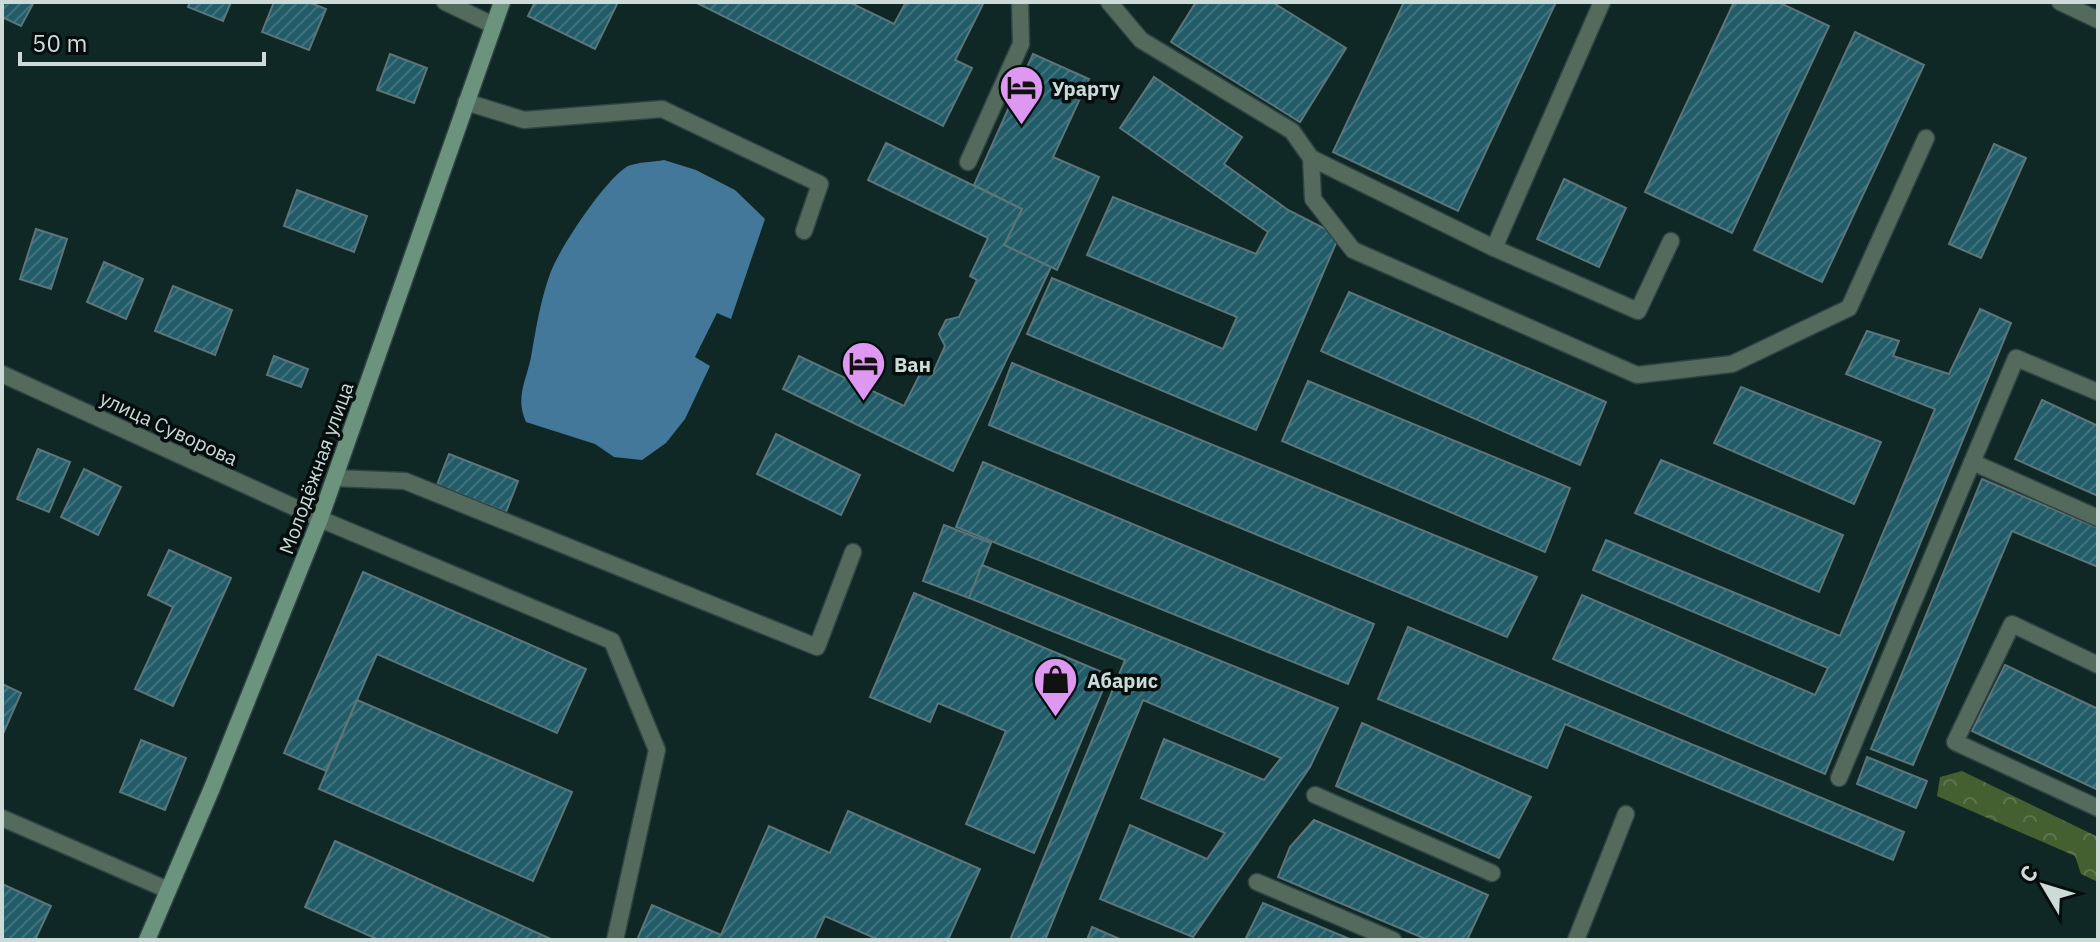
<svg xmlns="http://www.w3.org/2000/svg" width="2100" height="942" font-family="'IBM Plex Sans',sans-serif">
<style>
.forest{fill:url(#forest-crowns)}
.water{fill:#43789b}
.building{fill:url(#building-hatch);stroke:#5c757a;stroke-width:2}
.lines{fill:none;stroke-linecap:round;stroke-linejoin:round}
.lane-casing{stroke:#2e4442;stroke-width:19}
.street-casing{stroke:#2e4442;stroke-width:19}
.secondary-casing{stroke:#2e4442;stroke-width:19}
.lane{stroke:#536a5d;stroke-width:16}
.street{stroke:#536a5d;stroke-width:16}
.secondary{stroke:#6c937d;stroke-width:16}
.labels{text-anchor:middle;dominant-baseline:central;stroke-width:7;stroke-linejoin:round;paint-order:stroke}
.poi-label{font-size:20px;font-weight:bold;fill:#ccdad8;stroke:#050e0d;text-anchor:start}
.street-label{font-size:20px;fill:#ccdad8;stroke:#050e0d}
</style>
<defs>
<pattern id="forest-crowns" width="20" height="18" patternUnits="userSpaceOnUse" patternTransform="scale(2)"><rect width="20" height="18" fill="#445f30"/><path d="M2 6a3 3 0 1 1 6 0M12 15a3 3 0 1 1 6 0" fill="none" stroke="#5e754d"/></pattern>
<pattern id="building-hatch" width="6" height="6" patternUnits="userSpaceOnUse" patternTransform="scale(2)"><rect width="6" height="6" fill="#215c68"/><path d="M-1 1l2-2M0 6l6-6M5 7l2-2" fill="none" stroke="#40737d"/></pattern>
</defs>
<rect width="100%" height="100%" fill="#102825"/>
<polygon class="forest" points="1962,771 2098,837 2098,882 2081,874 2075,856 1937,796 1940,777"/>
<path class="water" d="M664,160L696,170L735,190L765,219L731,319L717,313L695,357L710,366L685,419L666,443L642,460L614,457L595,444L526,422C515,397 526,382 531,357C536,329 540,302 550,274C558,250 606,178 628,166C638,162 654,162 664,160Z"/>
<g class="building">
<polygon points="2,2 34,2 21,26 2,17"/>
<polygon points="190,2 231,2 223,21 188,7"/>
<polygon points="274,2 308,2 326,9 309,50 262,32"/>
<polygon points="535,2 618,2 595,49 528,16"/>
<polygon points="695,2 849,2 894,24 906,2 984,2 955,60 972,68 943,126"/>
<polygon points="1196,2 1272,2 1346,48 1300,122 1171,42"/>
<polygon points="1404,2 1556,2 1458,211 1333,152"/>
<polygon points="1734,2 1778,2 1829,26 1732,233 1645,192"/>
<polygon points="1855,32 1924,65 1822,282 1754,250"/>
<polygon points="390,54 427,68 414,103 377,90"/>
<polygon points="1033,54 1089,79 1053,157 1099,177 1057,270 1004,245 1022,209 974,185"/>
<polygon points="1154,77 1242,137 1224,164 1288,210 1339,236 1256,430 1027,334 1052,278 1223,349 1237,317 1087,255 1113,197 1256,254 1268,232 1120,128"/>
<polygon points="886,143 1022,209 1004,245 1051,267 953,471 783,389 799,356 904,406 922,370 932,375 945,346 939,334 946,320 959,317 977,280 970,276 988,238 868,180"/>
<polygon points="1994,144 2026,158 1981,258 1949,244"/>
<polygon points="1564,179 1626,208 1599,267 1537,239"/>
<polygon points="297,190 367,216 354,252 284,226"/>
<polygon points="36,229 67,239 51,289 20,279"/>
<polygon points="104,262 143,279 126,319 87,302"/>
<polygon points="173,286 232,310 215,355 155,331"/>
<polygon points="1349,292 1606,402 1580,465 1321,351"/>
<polygon points="1980,309 2011,323 1825,774 1553,659 1582,595 1815,695 1828,668 1593,570 1606,540 1840,636 1935,409 1846,374 1867,331 1899,341 1893,356 1949,374"/>
<polygon points="274,356 308,369 301,387 267,375"/>
<polygon points="1012,363 1537,577 1507,637 989,425"/>
<polygon points="1308,381 1570,488 1545,552 1282,441"/>
<polygon points="1741,387 1881,442 1854,504 1714,443"/>
<polygon points="2042,400 2098,426 2098,496 2015,459"/>
<polygon points="776,434 860,475 841,515 757,474"/>
<polygon points="38,449 70,462 49,512 17,499"/>
<polygon points="449,454 518,481 506,512 437,485"/>
<polygon points="1661,460 1843,535 1819,592 1635,513"/>
<polygon points="983,462 1374,624 1348,684 956,527"/>
<polygon points="84,469 121,487 98,535 61,517"/>
<polygon points="1982,479 2098,528 2098,567 2012,531 1913,765 1871,749"/>
<polygon points="944,525 991,543 969,598 923,581"/>
<polygon points="169,550 231,578 173,706 135,689 173,607 148,595"/>
<polygon points="982,565 1338,708 1310,767 1193,937 1100,899 1130,825 1207,859 1225,833 1141,798 1164,739 1264,780 1281,758 1143,700 1045,940 1010,940 1125,660 969,598"/>
<polygon points="363,572 586,669 557,733 377,654 326,771 284,753"/>
<polygon points="914,593 1109,675 1034,853 966,824 1006,731 938,703 930,722 870,697"/>
<polygon points="1408,627 1904,832 1893,860 1565,724 1547,768 1378,699"/>
<polygon points="2005,665 2098,709 2098,790 1972,731"/>
<polygon points="2,684 21,693 2,736"/>
<polygon points="357,700 572,792 533,881 319,789"/>
<polygon points="1362,723 1531,797 1499,858 1336,786"/>
<polygon points="141,740 186,758 165,810 120,792"/>
<polygon points="1867,757 1927,781 1916,808 1857,784"/>
<polygon points="848,811 980,869 948,940 879,940 825,916 814,940 637,940 652,905 721,935 769,826 830,853"/>
<polygon points="1314,820 1488,895 1467,940 1428,940 1278,877 1290,847"/>
<polygon points="335,841 553,940 379,940 305,907"/>
<polygon points="2,884 51,906 35,940 2,940"/>
<polygon points="1263,903 1352,940 1245,940"/>
<polygon points="1092,927 1122,940 1087,940"/>
</g>
<g class="lines">
<defs>
<g id="lane">
<polyline points="1109,2 1141,40 1292,131 1311,158 1313,199 1353,250 1637,375 1732,364 1849,308 1926,138"/>
<polyline points="2060,2 2098,20"/>
<polyline points="466,102 524,120 662,109 820,184 804,231"/>
<polyline points="1311,158 1494,248 1638,311 1671,241"/>
<polyline points="968,162 1021,44 1020,2"/>
<polyline points="1494,248 1602,2"/>
<polyline points="1972,462 2098,518"/>
<polyline points="335,478 405,481 817,647 853,552"/>
<polyline points="320,519 612,641 657,750 615,940"/>
<polyline points="2098,665 2012,624 1955,742 2098,808"/>
<polyline points="1839,778 2016,358 2098,392"/>
<polyline points="1315,795 1492,873"/>
<polyline points="1257,882 1393,940"/>
<polyline points="1576,940 1626,814"/>
</g>
<g id="street">
<polyline points="445,2 493,25"/>
<polyline points="2,374 320,519"/>
<polyline points="2,818 168,890"/>
</g>
<polyline id="secondary" points="147,940 212,788 320,519 502,2"/>
</defs>
<use href="#lane" class="lane-casing"/>
<use href="#street" class="street-casing"/>
<use href="#secondary" class="secondary-casing"/>
<use href="#lane" class="lane"/>
<use href="#street" class="street"/>
<use href="#secondary" class="secondary"/>
</g>
<defs>
<symbol id="hotel-pin" viewBox="-11 -11 22 30"><path d="M0 17L-7.5 6A9.5 9.5 0 1 1 7.5 6Z" fill="#df98f2" stroke="#050e0d"/><path d="M-6-4.5h1.5V1H6V5H4.5V3h-9V5H-6ZM-4 0a1.8 1.8 0 1 1 3.6 0ZM.5 0V-2.5h3Q6-2.5 6 0Z" fill="#111"/></symbol>
<symbol id="shop-pin" viewBox="-11 -11 22 30"><path d="M0 17L-7.5 6A9.5 9.5 0 1 1 7.5 6Z" fill="#df98f2" stroke="#050e0d"/><path d="M-5-2.5h2.3a2.7 3.5 0 0 1 5.4 0H5L5.5 6h-11ZM-1.5-2.5h3a1.5 2.3 0 0 0-3 0Z" fill="#111"/></symbol>
</defs>
<g fill-rule="evenodd">
<use href="#hotel-pin" x="996" y="62" width="51" height="69"/>
<use href="#hotel-pin" x="838" y="338" width="51" height="69"/>
<use href="#shop-pin" x="1030" y="654" width="51" height="69"/>
</g>
<g class="labels">
<g class="poi-label">
<text x="1052" y="88">Урарту</text>
<text x="894" y="364">Ван</text>
<text x="1087" y="680">Абарис</text>
</g>
<g class="street-label">
<text transform="translate(169 428) rotate(25)">улица Суворова</text>
<text transform="translate(316 468) rotate(-70)">Молодёжная улица</text>
</g>
</g>
<rect width="2100" height="942" fill="none" stroke="#ccdad8" stroke-width="8"/>
<g transform="translate(2044 886) rotate(308)" stroke="#050e0d" stroke-width="6" paint-order="stroke">
<path d="M0-6L14 30L0 20L-14 30Z" fill="#ccdad8"/>
<text y="-12" font-size="22" font-weight="bold" text-anchor="middle" fill="#ccdad8">С</text>
</g>
<path d="M20 52v12h244v-12" fill="none" stroke="#ccdad8" stroke-width="4"/>
<text x="32" y="52" font-size="24" fill="#ccdad8" stroke="#050e0d" stroke-width="6" paint-order="stroke">50 m</text>
</svg>
